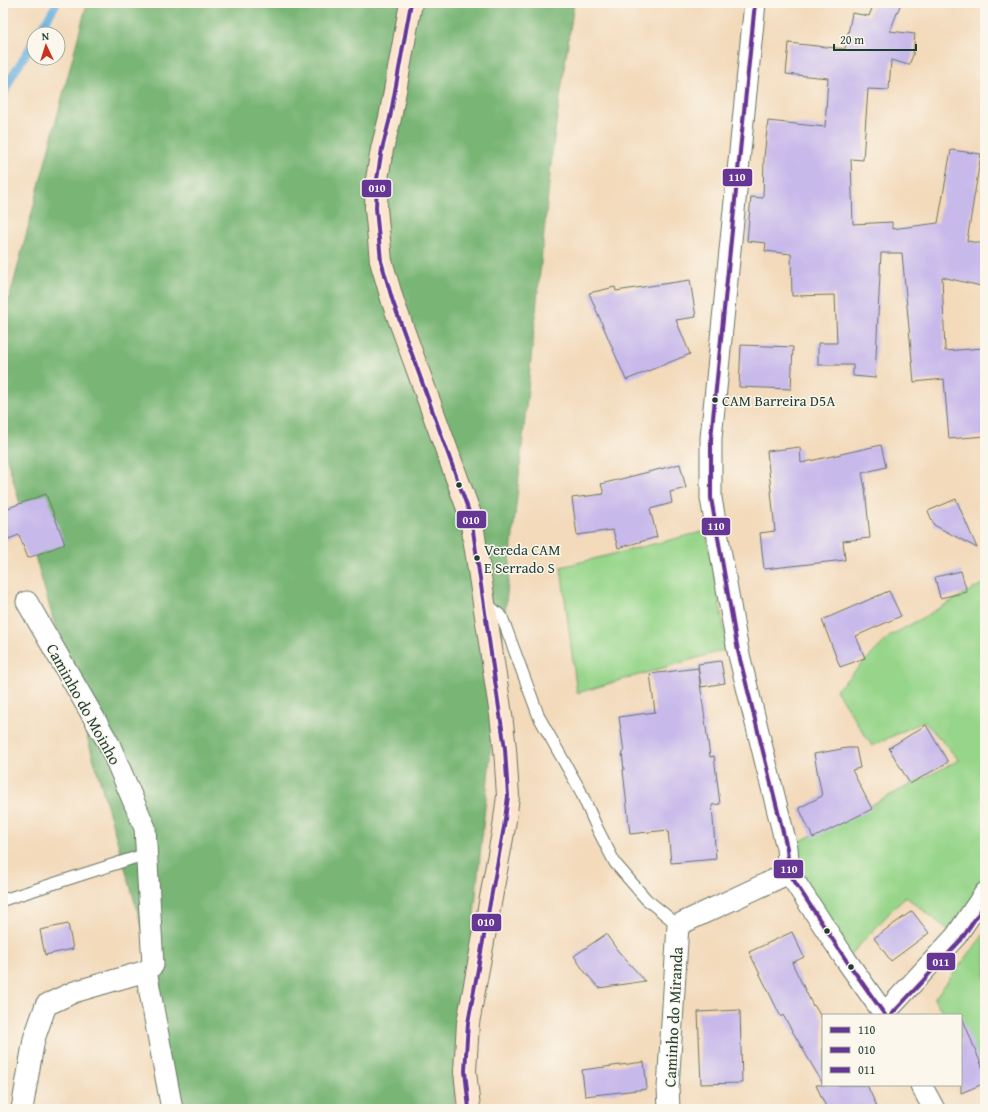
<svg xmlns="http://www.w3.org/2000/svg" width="988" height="1112" font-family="'Gentium Book Plus',serif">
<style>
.green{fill:#97d58a;stroke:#5b895f}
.forest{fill:#79b676;stroke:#4c7a55}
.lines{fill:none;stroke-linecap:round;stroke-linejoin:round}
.stream{stroke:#65aedd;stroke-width:8}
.building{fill:#c8b9eb}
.service-casing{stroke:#697463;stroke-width:13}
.minor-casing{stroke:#697463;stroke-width:23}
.secondary-casing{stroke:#697463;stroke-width:24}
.service{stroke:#fff;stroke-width:11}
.minor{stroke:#fff;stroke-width:21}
.secondary{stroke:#fce5cf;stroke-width:22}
.bus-1-casing{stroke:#fbf7ec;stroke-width:7}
.bus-2-casing{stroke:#fbf7ec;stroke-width:7}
.bus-3-casing{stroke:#fbf7ec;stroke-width:7}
.bus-1{stroke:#663695;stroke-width:4}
.bus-2{stroke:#663695;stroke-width:4}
.bus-3{stroke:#663695;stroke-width:4}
.bus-dot{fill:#1f3d34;stroke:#fbf7ec;stroke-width:1.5}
.labels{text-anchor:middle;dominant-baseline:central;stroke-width:3;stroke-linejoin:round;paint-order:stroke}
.bus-label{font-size:15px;fill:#1f3d34;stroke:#fbf7ec;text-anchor:start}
.street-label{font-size:16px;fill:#1f3d34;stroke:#fbf7ec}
.line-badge{stroke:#fbf7ec;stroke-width:1.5}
.badge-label{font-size:11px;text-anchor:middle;font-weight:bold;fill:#fff}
</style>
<rect width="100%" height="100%" fill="#fbf7ec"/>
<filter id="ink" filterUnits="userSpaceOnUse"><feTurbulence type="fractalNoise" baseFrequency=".025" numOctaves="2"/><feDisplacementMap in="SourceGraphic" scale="8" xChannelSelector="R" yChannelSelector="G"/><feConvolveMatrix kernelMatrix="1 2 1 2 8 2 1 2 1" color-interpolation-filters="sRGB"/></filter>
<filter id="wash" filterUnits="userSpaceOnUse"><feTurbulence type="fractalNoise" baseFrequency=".012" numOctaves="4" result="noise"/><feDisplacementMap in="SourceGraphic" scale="16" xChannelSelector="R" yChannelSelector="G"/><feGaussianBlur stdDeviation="0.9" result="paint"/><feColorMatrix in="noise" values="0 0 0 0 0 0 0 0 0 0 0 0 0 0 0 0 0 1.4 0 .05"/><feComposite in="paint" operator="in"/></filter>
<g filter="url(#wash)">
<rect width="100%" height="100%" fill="#f3dabb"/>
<g class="green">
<polygon points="706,531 728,649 577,693 561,567"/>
<polygon points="982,584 985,588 985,893 956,936 905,896 846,960 787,848 959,760 924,721 872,746 836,690 890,636"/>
<polygon points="985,933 985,1075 961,1039 961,1015 945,1015 934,999"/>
</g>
<polygon class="forest" points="87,3 574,3 553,145 454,1109 175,1109 153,965 3,445 3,323"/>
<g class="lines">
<g class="stream">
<polyline points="38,34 57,3"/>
<polyline points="3,96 12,76 34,41"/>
</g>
</g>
<g id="blocks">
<g class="building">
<polygon points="874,3 901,3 890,31 915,34 913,55 909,65 891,60 889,90 868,89 863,160 851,159 853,224 892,222 892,229 938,223 951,150 981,154 967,241 985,244 985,287 942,277 945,351 984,348 985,363 985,436 949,439 944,379 914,382 902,253 881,253 875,378 853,376 853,365 818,365 818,343 837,343 835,295 792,296 791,254 765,251 766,243 747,241 751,197 763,198 764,157 768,121 825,127 828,78 786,74 789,43 845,49 852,13 869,16"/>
<polygon points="690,280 696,317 676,320 690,354 626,380 589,293 615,287 616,291"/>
<polygon points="741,345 793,347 791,389 739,387"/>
<polygon points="881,445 886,467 862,473 865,488 870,538 843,541 845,560 764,569 760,533 775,531 767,451 800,447 801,463"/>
<polygon points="680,464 686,488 670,492 672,503 650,509 657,537 618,548 613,530 577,535 572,498 604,494 601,484"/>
<polygon points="46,494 65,544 28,558 19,535 3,541 3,510"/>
<polygon points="956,499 977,548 934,525 928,511"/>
<polygon points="961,571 967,592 940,598 935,577"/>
<polygon points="889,591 901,616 856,636 865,658 840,667 822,620"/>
<polygon points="721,661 725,683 701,687 698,664"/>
<polygon points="698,668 710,757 714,756 720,804 712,805 716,859 671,863 668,830 630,834 623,770 624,770 622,752 624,752 619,717 655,712 650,674"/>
<polygon points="926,725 948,762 910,784 889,748"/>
<polygon points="847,748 856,748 860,768 852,770 872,809 813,838 799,808 822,796 814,754"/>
<polygon points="912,911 929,933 891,961 874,938"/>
<polygon points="68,924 73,949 45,955 40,930"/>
<polygon points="792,932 804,957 792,963 813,1006 814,1005 823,1020 823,1084 783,1015 781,1017 749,952"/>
<polygon points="606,934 618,951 645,981 599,988 584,971 574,956"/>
<polygon points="740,1010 742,1083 701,1084 698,1012"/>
<polygon points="961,1017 962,1017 985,1074 985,1083 961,1093"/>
<polygon points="644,1062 647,1089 585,1096 582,1070"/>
<polygon points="816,1085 867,1085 878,1109 827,1109"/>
</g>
</g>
</g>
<g filter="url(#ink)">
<use href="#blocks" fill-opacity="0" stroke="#697463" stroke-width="1"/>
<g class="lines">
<defs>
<g id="service">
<polyline points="486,603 502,617 539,717 580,790 597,828 615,863 646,899 678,925"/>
<polyline points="3,900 146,854"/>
</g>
<g id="minor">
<polyline points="755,3 711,438 711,498 738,651 787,848 789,873 846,960 885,1015"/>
<polyline points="146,971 172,1109"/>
<polyline points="884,1014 956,936 985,893"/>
<polyline points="921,1085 934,1109"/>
<polyline points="22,1109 34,1039 46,1005 74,992 146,971 153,965 145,828 109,744 27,602"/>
<polyline points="669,1109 668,1088 678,925 789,873"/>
</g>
<polyline id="secondary" points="411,3 390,118 382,149 377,179 376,208 381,261 393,302 471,517 501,715 505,749 508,796 504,827 468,1023 465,1071 469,1109"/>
</defs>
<use href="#service" class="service-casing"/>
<use href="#minor" class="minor-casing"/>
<use href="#secondary" class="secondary-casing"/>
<use href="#service" class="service"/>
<use href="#minor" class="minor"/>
<use href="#secondary" class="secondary"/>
<defs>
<polyline id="bus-1" points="755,3 711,438 711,498 738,651 787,848 789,873 846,960 885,1015"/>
<polyline id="bus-2" points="411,3 390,118 382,149 377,179 376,208 381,261 393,302 471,517 505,749 508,796 504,827 468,1023 465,1071 469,1109"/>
<polyline id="bus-3" points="891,1015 961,940 985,904"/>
</defs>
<use href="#bus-1" class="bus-1-casing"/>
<use href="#bus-2" class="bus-2-casing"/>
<use href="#bus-3" class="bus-3-casing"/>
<use href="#bus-1" class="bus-1"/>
<use href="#bus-2" class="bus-2"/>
<use href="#bus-3" class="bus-3"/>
</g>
</g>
<g class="bus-dot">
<circle cx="715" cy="400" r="3.5"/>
<circle cx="459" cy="485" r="3.5"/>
<circle cx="477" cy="558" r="3.5"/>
<circle cx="827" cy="931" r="3.5"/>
<circle cx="851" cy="967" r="3.5"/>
</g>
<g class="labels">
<g class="bus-label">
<text x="722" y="400">CAM Barreira D5A</text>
<text x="484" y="549">Vereda CAM<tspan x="484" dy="18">E Serrado S</tspan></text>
</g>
<g class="street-label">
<text transform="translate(84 704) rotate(61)">Caminho do Moinho</text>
<text transform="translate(673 1017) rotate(-87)">Caminho do Miranda</text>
</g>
</g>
<g class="line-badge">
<rect x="722" y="168" width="31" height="19" rx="4" fill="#663695"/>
<rect x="361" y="179" width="31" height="19" rx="4" fill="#663695"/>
<rect x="456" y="510" width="31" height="19" rx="4" fill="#663695"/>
<rect x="701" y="517" width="30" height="19" rx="4" fill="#663695"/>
<rect x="773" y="859" width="31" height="20" rx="4" fill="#663695"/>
<rect x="471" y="913" width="31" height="19" rx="4" fill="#663695"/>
<rect x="926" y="952" width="30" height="19" rx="4" fill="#663695"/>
</g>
<g class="badge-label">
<text x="737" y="181">110</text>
<text x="377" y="192">010</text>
<text x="471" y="524">010</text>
<text x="716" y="530">110</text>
<text x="789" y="873">110</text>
<text x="486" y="926">010</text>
<text x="941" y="966">011</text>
</g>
<rect width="988" height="1112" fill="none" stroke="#fbf7ec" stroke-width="16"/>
<rect x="822" y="1014" width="140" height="72" fill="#fbf7ec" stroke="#a3ada2"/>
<rect x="830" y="1027" width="20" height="6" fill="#663695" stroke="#a3ada2"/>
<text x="858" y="1034" font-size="12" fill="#1f3d34">110</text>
<rect x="830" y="1047" width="20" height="6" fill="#663695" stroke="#a3ada2"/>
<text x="858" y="1054" font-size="12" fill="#1f3d34">010</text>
<rect x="830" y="1067" width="20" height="6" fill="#663695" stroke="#a3ada2"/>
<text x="858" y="1074" font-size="12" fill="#1f3d34">011</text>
<g transform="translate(46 46) rotate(356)"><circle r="19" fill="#fbf7ec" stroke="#a3ada2"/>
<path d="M0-3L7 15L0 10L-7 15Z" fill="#c8321e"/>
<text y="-6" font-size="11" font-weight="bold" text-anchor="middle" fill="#1f3d34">N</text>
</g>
<path d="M834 44v6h82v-6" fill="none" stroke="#1f3d34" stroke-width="2"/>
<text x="840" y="44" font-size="12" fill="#1f3d34" stroke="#fbf7ec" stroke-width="3" paint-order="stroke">20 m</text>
</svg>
